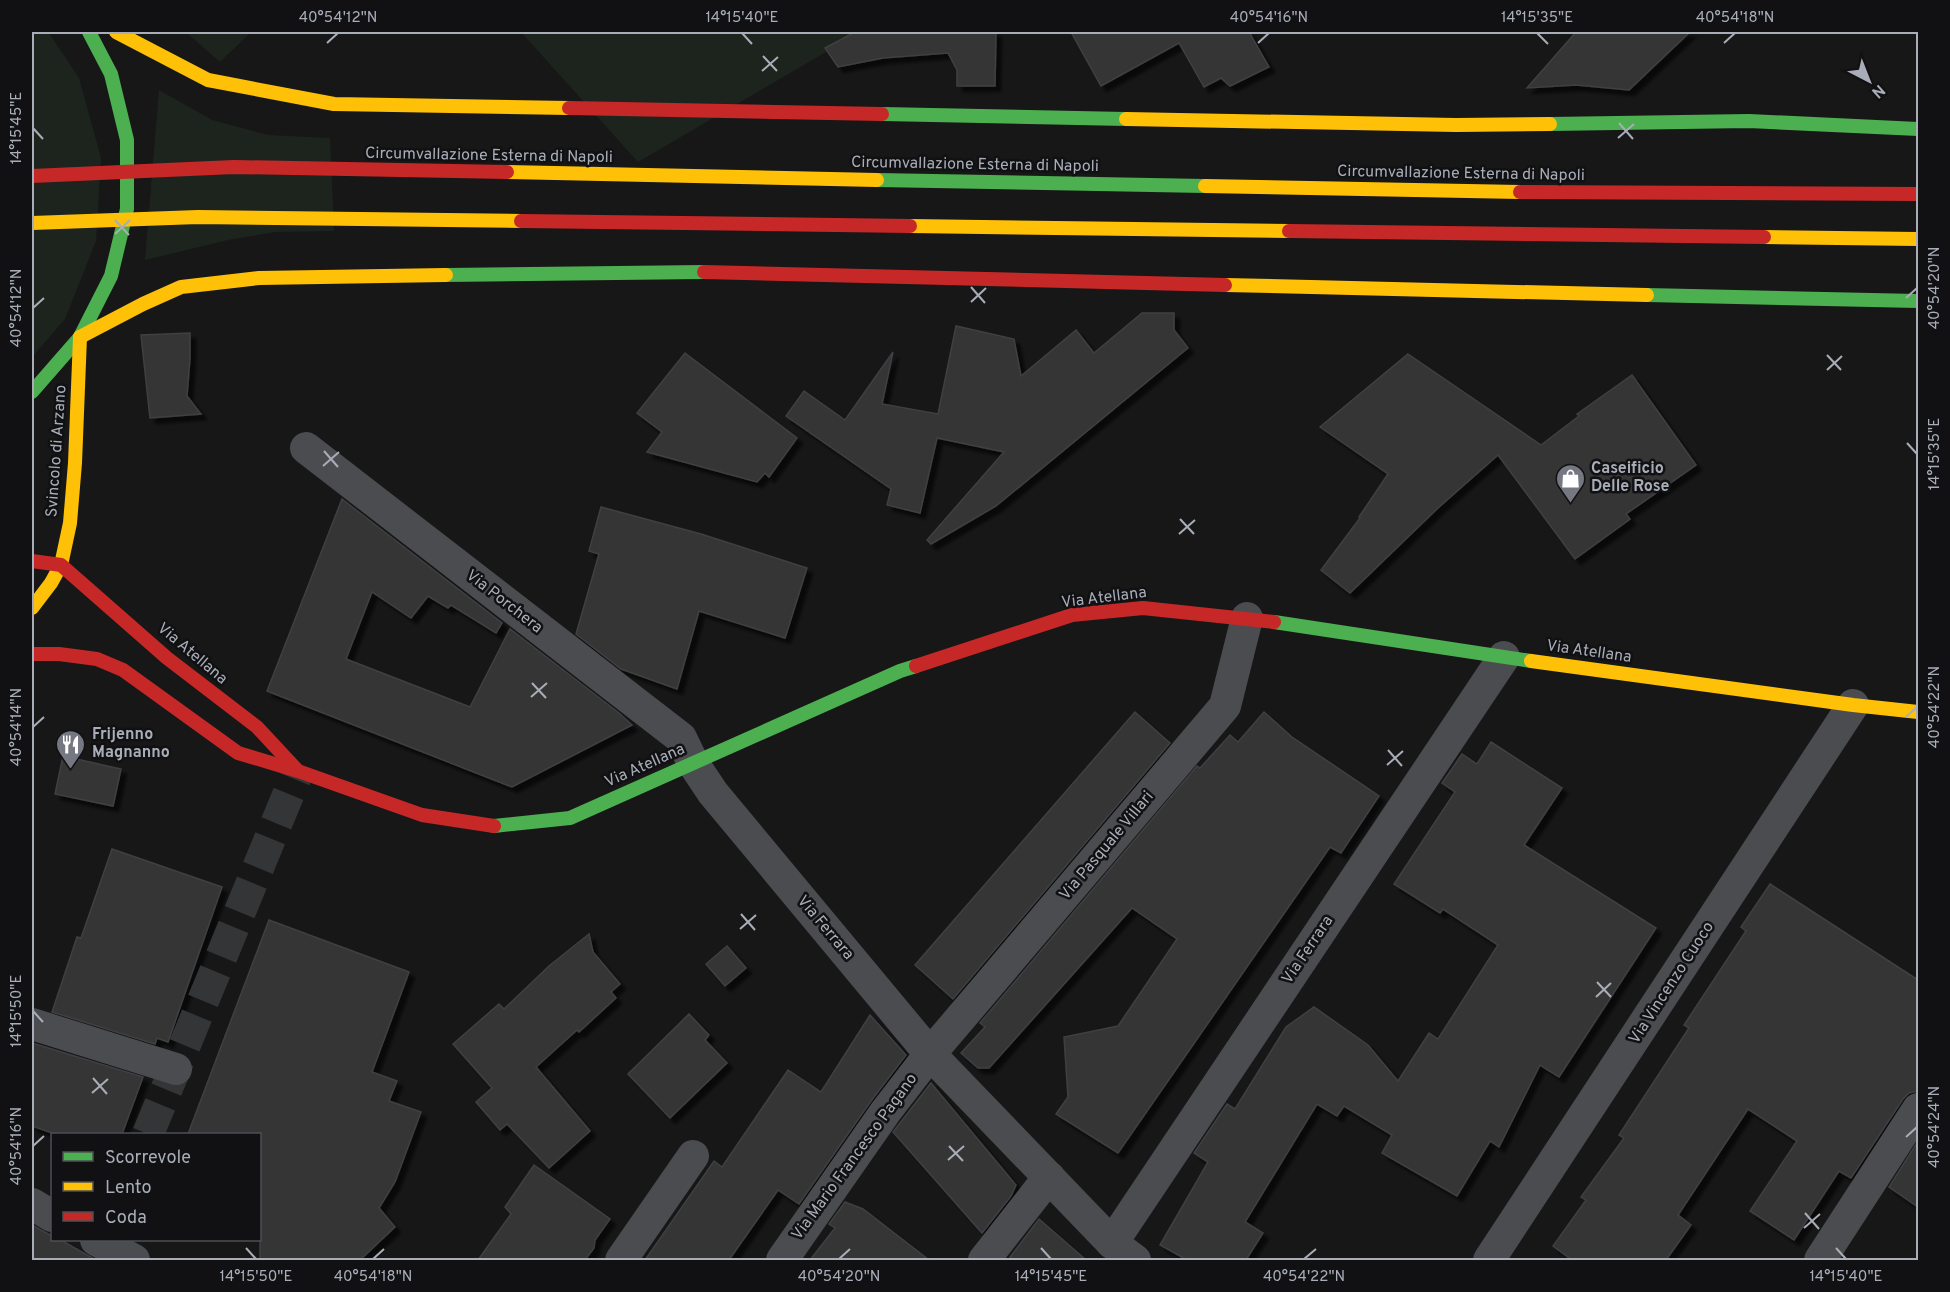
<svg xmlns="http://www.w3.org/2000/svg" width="1950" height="1292" font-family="Overpass,sans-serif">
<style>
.green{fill:#1d241e}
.building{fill:#353536;stroke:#3f4043;stroke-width:1.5;filter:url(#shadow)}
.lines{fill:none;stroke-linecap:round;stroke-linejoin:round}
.street-tunnel{stroke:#343537;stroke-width:32;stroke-dasharray:32 16;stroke-linecap:butt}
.street{stroke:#4b4c50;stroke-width:32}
.fast{stroke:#4caf50;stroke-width:14}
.slow{stroke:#ffc107;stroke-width:14}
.jam{stroke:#c62828;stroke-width:14}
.ticks{fill:none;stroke:#a8adb8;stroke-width:2}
.labels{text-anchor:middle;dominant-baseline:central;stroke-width:5;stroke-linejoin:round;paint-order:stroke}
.street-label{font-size:16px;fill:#a8adb8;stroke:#111113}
.poi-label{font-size:16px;font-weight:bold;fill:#a8adb8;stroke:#111113;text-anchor:start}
.neatline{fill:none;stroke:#a8adb8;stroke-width:2}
.ticks-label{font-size:15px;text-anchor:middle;fill:#a8adb8}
</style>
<defs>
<filter id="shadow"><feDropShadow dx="5.5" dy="5.5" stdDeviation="1.5" flood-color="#0009"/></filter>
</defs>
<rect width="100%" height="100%" fill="#171717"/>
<g class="green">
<polygon points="32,32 48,32 79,78 101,158 96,241 65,319 32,357"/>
<polygon points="186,32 251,32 220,62"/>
<polygon points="521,32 860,32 638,162"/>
<polygon points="159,90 212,120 268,135 330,138 334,231 275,232 228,240 145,260"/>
</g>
<g class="building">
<polygon points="855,32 996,32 995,86 957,86 957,70 948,53 883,58 838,67 825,48"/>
<polygon points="1071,32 1249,32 1269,67 1230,86 1221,78 1204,87 1179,43 1101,86"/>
<polygon points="1576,32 1690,32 1629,90 1576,85 1527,88"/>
<polygon points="1142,313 1174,313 1174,330 1188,348 996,506 931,544 927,540 1004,452 937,438 920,513 887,505 891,489 786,416 804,391 845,420 893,352 882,404 938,414 956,326 1014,339 1021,376 1076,330 1094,353"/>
<polygon points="190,333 190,358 187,396 201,414 150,418 141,335"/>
<polygon points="685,353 797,438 769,477 765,473 757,482 647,452 662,432 637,413"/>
<polygon points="1408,354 1541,445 1579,416 1577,414 1632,375 1696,465 1626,514 1630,519 1575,559 1498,455 1438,508 1350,593 1321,570 1360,518 1359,517 1388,474 1320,427"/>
<polygon points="342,499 502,623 496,633 451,605 448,608 428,596 411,618 372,592 346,659 470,707 510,629 619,713 632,725 512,787 267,691"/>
<polygon points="601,507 701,534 807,568 785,638 699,611 677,689 621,669 576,634 599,554 589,551"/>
<polygon points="1135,712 1170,743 953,999 915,965"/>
<polygon points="1264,712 1292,737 1379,796 1341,853 1330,847 1118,1153 1056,1114 1068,1097 1064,1037 1118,1026 1177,939 1132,908 989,1068 978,1068 961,1053 985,1027 980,1023 1197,766 1200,768 1230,735 1238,742"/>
<polygon points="1491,742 1562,788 1524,845 1656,928 1559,1077 1540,1065 1499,1147 1490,1141 1457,1196 1382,1153 1392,1135 1344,1106 1337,1116 1317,1104 1245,1222 1263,1233 1246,1260 1187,1260 1160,1245 1208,1162 1194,1153 1227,1104 1235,1109 1286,1027 1314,1007 1368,1045 1398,1081 1429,1033 1438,1039 1498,945 1443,909 1440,913 1394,884 1455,792 1442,783 1462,754 1477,764"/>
<polygon points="63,756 121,769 113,806 55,794"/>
<polygon points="112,849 222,887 168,1042 157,1038 155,1044 52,1012 77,937 81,938"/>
<polygon points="1770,884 1918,980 1918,1091 1909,1093 1903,1099 1851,1178 1839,1171 1794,1240 1750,1211 1797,1141 1748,1109 1678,1215 1691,1225 1666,1260 1572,1260 1553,1246 1586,1200 1581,1197 1624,1138 1619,1135 1689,1028 1684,1025 1746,931 1741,927"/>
<polygon points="269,920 409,972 372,1072 397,1081 389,1101 421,1112 395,1182 379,1208 395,1227 360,1260 260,1260 260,1134 188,1134"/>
<polygon points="589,934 593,952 620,984 611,992 616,998 579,1032 577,1030 536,1067 590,1131 549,1168 507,1124 500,1130 476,1102 492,1088 453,1044 499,1004 504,1009 549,966"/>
<polygon points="727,946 746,968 725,986 706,964"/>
<polygon points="689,1014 709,1035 705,1040 727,1063 670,1118 628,1074"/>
<polygon points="870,1015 906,1055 871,1101 799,1204 778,1190 729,1260 645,1260 714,1161 722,1167 788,1070 821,1092"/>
<polygon points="32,1043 143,1077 122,1134 55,1134 32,1126"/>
<polygon points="931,1083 1016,1185 1011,1196 982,1233 893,1132"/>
<polygon points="1918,1141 1918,1207 1889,1187"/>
<polygon points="534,1165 610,1219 595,1240 594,1248 585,1260 478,1260 511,1214 505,1207"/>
<polygon points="845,1202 863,1209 929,1260 810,1260 835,1228 829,1224"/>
<polygon points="1039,1219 1086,1260 1014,1260 1010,1257"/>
<polygon points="32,1225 52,1236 52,1239 59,1239 96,1260 32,1260"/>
</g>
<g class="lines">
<polyline class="street-tunnel" points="148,1134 298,771"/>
<g class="street">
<polyline points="306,448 681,738 693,763 713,793 930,1054 1112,1243 1135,1260"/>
<polyline points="32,1024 176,1069"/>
<polyline points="32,1204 52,1216"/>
<polyline points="96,1240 134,1260"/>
<polyline points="1112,1243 1504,657"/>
<polyline points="621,1260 693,1156"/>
<polyline points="782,1260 886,1111 930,1054 1225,706 1247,618"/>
<polyline points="984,1260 1049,1177"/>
<polyline points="1489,1260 1853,705"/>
<polyline points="1820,1260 1918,1109"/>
</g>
<g class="fast">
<polyline points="882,114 1126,119"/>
<polyline points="1550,124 1749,121 1918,129"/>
<polyline points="877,180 1205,186"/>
<polyline points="446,275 704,272"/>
<polyline points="1647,295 1918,301"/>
<polyline points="32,392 80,337 111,276 127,209 127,140 111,74 89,32"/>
<polyline points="1274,622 1531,661"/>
<polyline points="494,826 570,818 900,671 916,666"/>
</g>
<g class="slow">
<polyline points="116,32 208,80 334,104 569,108"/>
<polyline points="1126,119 1456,125 1550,124"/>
<polyline points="507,172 877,180"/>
<polyline points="1205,186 1520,192"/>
<polyline points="32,223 198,217 521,221"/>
<polyline points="910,226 1289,231"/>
<polyline points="1764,237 1918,239"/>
<polyline points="1225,285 1647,295"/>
<polyline points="80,337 143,304 181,287 259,278 446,275"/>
<polyline points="32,608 51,583 61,565 70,523 75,463 80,337"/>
<polyline points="1531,661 1853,705 1918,712"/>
</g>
<g class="jam">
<polyline points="569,108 882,114"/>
<polyline points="32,176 234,167 507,172"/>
<polyline points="1520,192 1918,194"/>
<polyline points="521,221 910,226"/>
<polyline points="1289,231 1764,237"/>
<polyline points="704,272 1225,285"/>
<polyline points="32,561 61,565 167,658 257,727 297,770"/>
<polyline points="32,654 59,654 97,659 123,670 238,753 298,771 422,815 494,826"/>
<polyline points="916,666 1072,615 1143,608 1274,622"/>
</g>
</g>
<path class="ticks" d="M742,33L752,44M1537,33L1548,44M327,43L338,33M1258,43L1269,33M1724,43L1735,33M763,56L777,71M762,71L778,57M1619,123L1633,139M33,128L43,139M1618,138L1634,124M115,220L129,235M115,234L130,220M971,287L985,303M1906,298L1917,288M971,302L986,288M33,308L44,298M1827,355L1841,370M1827,370L1842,356M1907,443L1917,454M324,451L338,467M323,466L339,452M1180,519L1194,534M1179,534L1195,520M532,683L546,698M531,697L547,683M1906,717L1917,707M33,727L44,717M1388,750L1402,766M1387,765L1403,751M741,914L755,930M740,929L756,915M1597,982L1611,997M1596,997L1611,983M33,1011L43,1022M93,1078L107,1094M92,1093L108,1079M1906,1137L1917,1127M33,1146L44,1136M949,1146L963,1161M948,1160L964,1146M1805,1213L1819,1229M1804,1228L1820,1214M246,1248L256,1259M1041,1248L1051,1259M1836,1248L1846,1259M373,1259L384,1249M839,1259L850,1249M1304,1259L1316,1249"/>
<defs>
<symbol id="shop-pin" viewBox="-11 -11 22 30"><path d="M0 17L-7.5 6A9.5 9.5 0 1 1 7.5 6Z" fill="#757880" stroke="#111113"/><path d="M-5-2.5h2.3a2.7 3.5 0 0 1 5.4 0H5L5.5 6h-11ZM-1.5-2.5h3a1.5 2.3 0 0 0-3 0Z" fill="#fff"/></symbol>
<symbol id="restaurant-pin" viewBox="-11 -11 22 30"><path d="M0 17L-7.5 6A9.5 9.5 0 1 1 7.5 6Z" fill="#757880" stroke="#111113"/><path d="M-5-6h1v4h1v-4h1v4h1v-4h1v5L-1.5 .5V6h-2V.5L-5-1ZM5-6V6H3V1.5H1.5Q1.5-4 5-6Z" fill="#fff"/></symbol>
</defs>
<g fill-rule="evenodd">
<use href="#shop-pin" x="1554" y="462" width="33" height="45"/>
<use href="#restaurant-pin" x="54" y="728" width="33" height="45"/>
</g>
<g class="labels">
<g class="street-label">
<text transform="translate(489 156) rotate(1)">Circumvallazione Esterna di Napoli</text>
<text transform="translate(975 165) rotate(1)">Circumvallazione Esterna di Napoli</text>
<text transform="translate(1461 174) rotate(1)">Circumvallazione Esterna di Napoli</text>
<text transform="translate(57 451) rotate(-86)">Svincolo di Arzano</text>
<text transform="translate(1104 598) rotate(-7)">Via Atellana</text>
<text transform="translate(504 602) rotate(38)">Via Porchera</text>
<text transform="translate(1589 652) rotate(8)">Via Atellana</text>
<text transform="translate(192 654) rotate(40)">Via Atellana</text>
<text transform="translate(645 766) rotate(-24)">Via Atellana</text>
<text transform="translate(1107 846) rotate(-50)">Via Pasquale Villari</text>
<text transform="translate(825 928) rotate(50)">Via Ferrara</text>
<text transform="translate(1308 950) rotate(-56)">Via Ferrara</text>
<text transform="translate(1672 983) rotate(-57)">Via Vincenzo Cuoco</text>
<text transform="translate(855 1157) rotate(-54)">Via Mario Francesco Pagano</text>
</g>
<g class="poi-label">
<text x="1591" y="469">Caseificio<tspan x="1591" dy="18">Delle Rose</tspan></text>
<text x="92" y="735">Frijenno<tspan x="92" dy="18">Magnanno</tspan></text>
</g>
</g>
<rect width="1950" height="1292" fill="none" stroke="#111113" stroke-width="66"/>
<rect x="51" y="1133" width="210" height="108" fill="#111113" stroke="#4d4f55" stroke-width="1.5"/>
<rect x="63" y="1152" width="30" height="9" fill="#4caf50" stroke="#4d4f55" stroke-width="1.5"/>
<text x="105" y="1163" font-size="18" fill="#a8adb8">Scorrevole</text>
<rect x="63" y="1182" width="30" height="9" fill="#ffc107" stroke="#4d4f55" stroke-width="1.5"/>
<text x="105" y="1193" font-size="18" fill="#a8adb8">Lento</text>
<rect x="63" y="1212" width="30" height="9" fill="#c62828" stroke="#4d4f55" stroke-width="1.5"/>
<text x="105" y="1223" font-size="18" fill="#a8adb8">Coda</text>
<g transform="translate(1869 81) rotate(138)" stroke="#111113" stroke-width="4.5" paint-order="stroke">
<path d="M0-4.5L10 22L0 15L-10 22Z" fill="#a8adb8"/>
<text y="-9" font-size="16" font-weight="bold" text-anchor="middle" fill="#a8adb8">N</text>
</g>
<rect x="33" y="33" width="1884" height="1226" class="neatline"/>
<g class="ticks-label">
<text x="338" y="22">40°54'12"N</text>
<text x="742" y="22">14°15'40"E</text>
<text x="1269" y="22">40°54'16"N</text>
<text x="1537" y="22">14°15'35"E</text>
<text x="1735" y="22">40°54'18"N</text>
<text transform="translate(16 128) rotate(-90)" y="5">14°15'45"E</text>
<text transform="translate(1934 288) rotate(-90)" y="5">40°54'20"N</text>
<text transform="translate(16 308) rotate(-90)" y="5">40°54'12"N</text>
<text transform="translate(1934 454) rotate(-90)" y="5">14°15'35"E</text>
<text transform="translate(1934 707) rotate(-90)" y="5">40°54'22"N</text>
<text transform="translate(16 727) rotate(-90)" y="5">40°54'14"N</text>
<text transform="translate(16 1011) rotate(-90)" y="5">14°15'50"E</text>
<text transform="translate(1934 1127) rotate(-90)" y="5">40°54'24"N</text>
<text transform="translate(16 1146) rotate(-90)" y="5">40°54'16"N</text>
<text x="256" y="1281">14°15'50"E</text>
<text x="373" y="1281">40°54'18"N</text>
<text x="839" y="1281">40°54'20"N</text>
<text x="1051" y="1281">14°15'45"E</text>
<text x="1304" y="1281">40°54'22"N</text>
<text x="1846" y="1281">14°15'40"E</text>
</g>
</svg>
